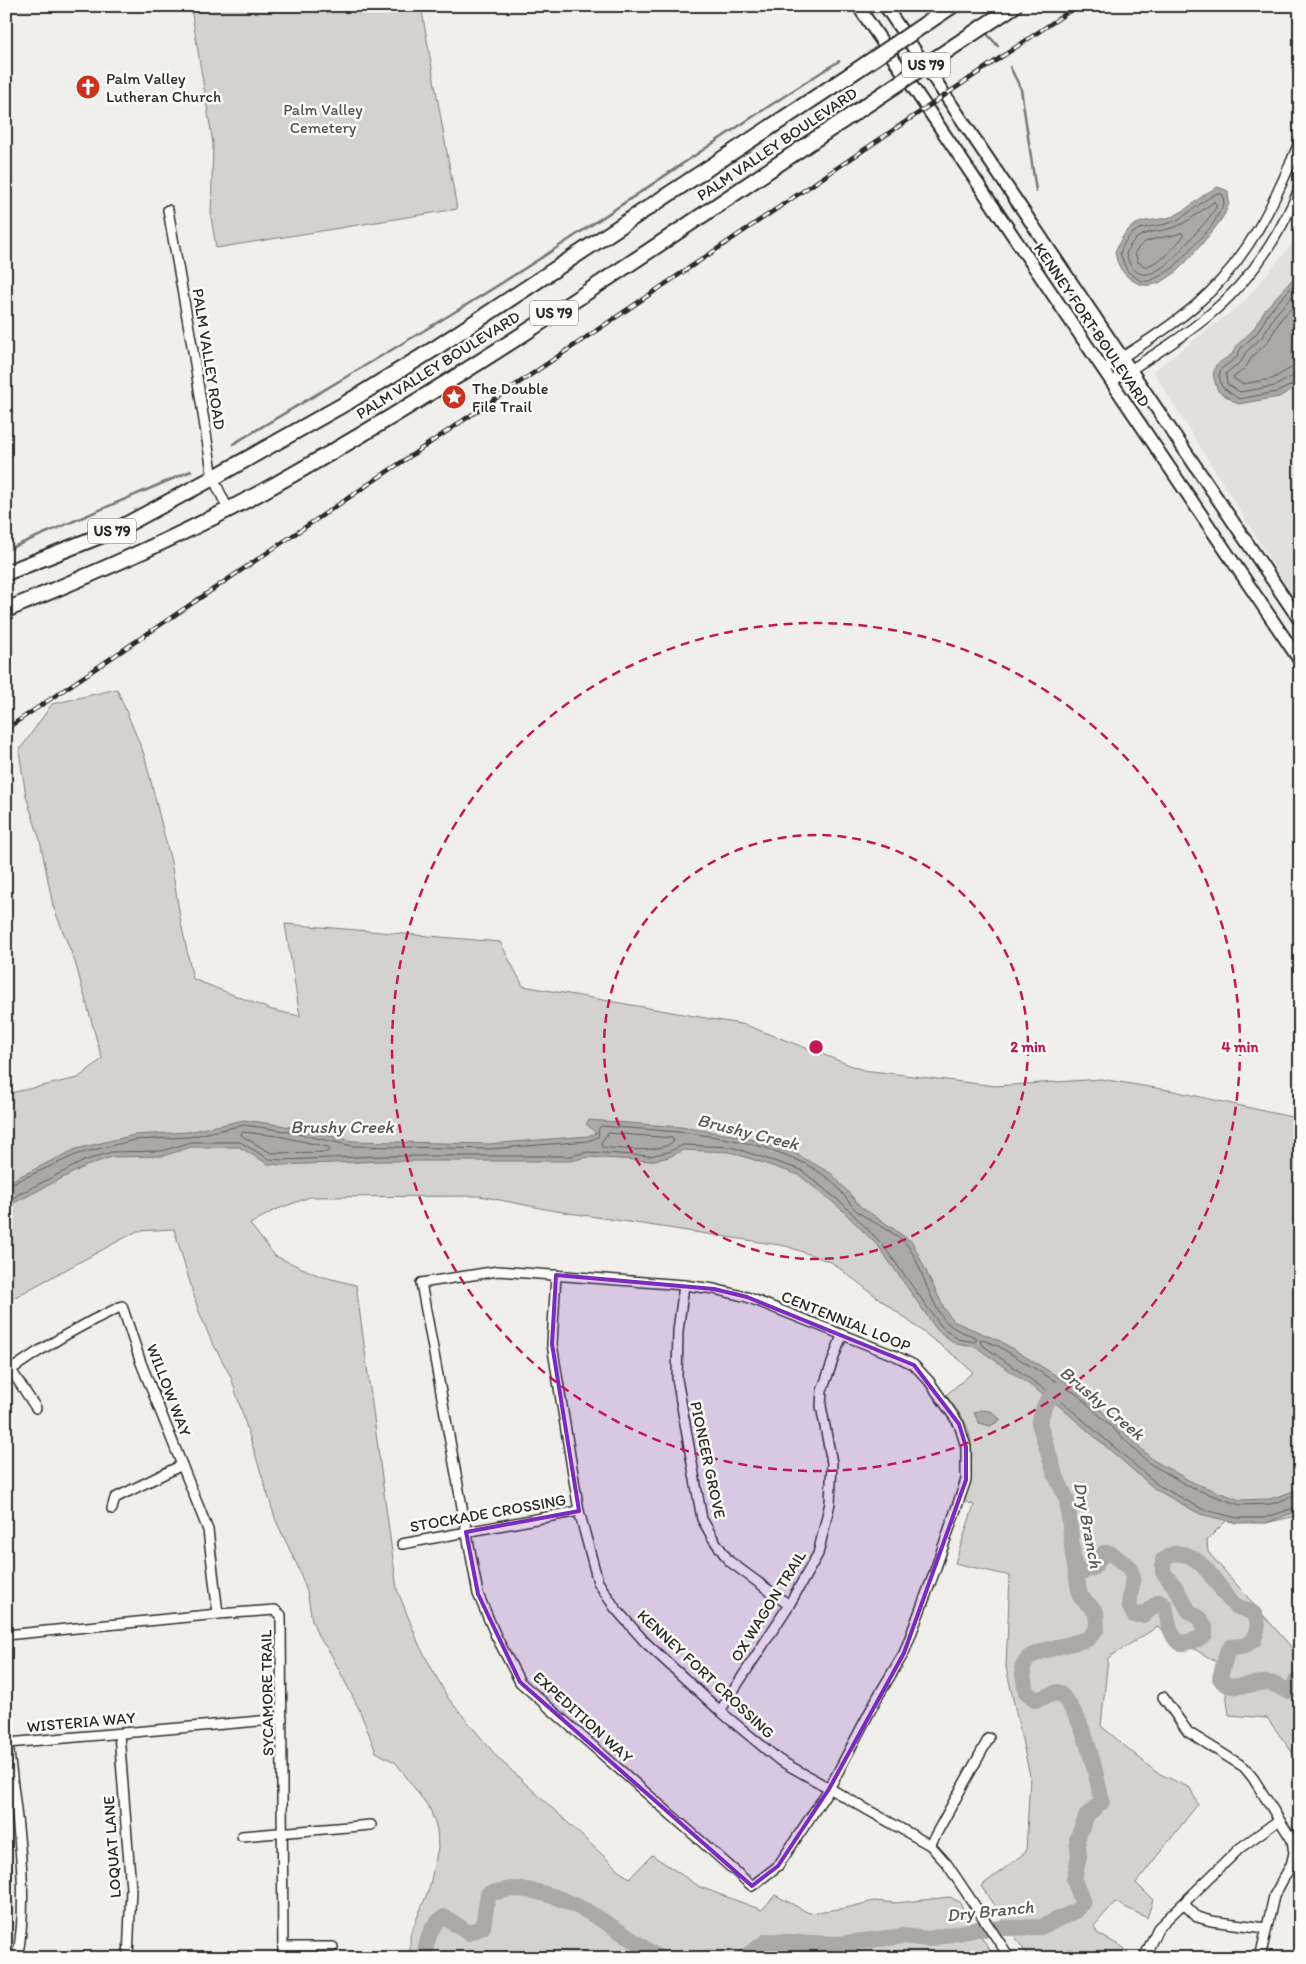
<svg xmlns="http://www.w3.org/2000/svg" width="1306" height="1964" font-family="Itim,sans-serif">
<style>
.built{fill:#e1e0dc}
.green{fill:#d3d2cf;stroke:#7f7e7d}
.water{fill:#aaa9a7;stroke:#777775}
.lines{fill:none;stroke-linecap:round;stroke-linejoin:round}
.shore{stroke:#5e5d5d;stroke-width:1}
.stream{stroke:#777775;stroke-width:2.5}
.river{stroke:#aaa9a7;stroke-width:16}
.minor-casing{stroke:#2b2b2b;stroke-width:12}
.secondary-casing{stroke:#2b2b2b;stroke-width:15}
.trunk-casing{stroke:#2b2b2b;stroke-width:18}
.minor{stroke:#fdfcf7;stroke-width:9}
.secondary{stroke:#fdfcf7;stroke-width:11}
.trunk{stroke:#fdfcf7;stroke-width:14}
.rail-casing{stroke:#2b2b2b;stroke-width:4.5}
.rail{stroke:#fdfcf7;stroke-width:2.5;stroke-dasharray:8;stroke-linecap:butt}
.trunk-bridge-casing{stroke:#2b2b2b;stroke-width:18;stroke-linecap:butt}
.trunk-bridge{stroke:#fdfcf7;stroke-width:14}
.marked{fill:#7b2cbf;fill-opacity:0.2;stroke:#7b2cbf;stroke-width:4;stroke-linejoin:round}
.ring{fill:none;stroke:#c2185b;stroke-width:2.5;stroke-dasharray:9 6}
.labels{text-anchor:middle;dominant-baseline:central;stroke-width:5;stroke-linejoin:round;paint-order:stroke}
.shield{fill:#fdfcf7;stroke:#6a6a68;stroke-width:1}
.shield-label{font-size:15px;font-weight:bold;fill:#2b2b2b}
.poi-label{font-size:16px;fill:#2b2b2b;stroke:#fdfcf7;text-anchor:start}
.park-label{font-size:16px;fill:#555554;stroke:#fdfcf7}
.street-label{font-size:16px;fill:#2b2b2b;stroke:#fdfcf7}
.water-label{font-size:18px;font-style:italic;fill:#575756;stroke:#fdfcf7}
.centre{fill:#c2185b;stroke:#fdfcf7;stroke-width:2.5}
.ring-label{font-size:15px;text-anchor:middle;font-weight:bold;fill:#c2185b;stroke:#fdfcf7;stroke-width:5;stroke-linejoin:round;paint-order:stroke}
</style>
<rect width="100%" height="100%" fill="#f0efeb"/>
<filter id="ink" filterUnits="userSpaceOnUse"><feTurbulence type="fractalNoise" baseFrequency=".02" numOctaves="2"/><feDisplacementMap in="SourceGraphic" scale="10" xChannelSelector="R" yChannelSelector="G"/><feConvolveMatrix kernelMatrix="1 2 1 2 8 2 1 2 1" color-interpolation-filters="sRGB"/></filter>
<g filter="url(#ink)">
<polygon class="built" points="1300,234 1300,608 1153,371 1243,303"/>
<g class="green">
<polygon points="203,6 421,6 457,209 216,248 211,217 213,144 191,8"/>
<path d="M117,689L144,754L171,862L181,923L193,979L272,1010L300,1016L285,924L500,942L523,986L746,1025L863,1070L996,1086L1101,1079L1174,1091L1300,1119V1515L1266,1523L1229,1518L1207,1540L1208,1552L1300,1657V1763L1267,1718L1229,1715L1225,1685L1218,1663L1157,1627L1108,1658L1101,1726L1156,1772L1190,1788L1198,1804L1136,1883L1153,1900L1147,1918L1115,1902L1094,1926L1097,1933L1124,1948L1121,1958H1093L1082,1952L1068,1949C1055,1959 1044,1961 1028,1956L981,1886L1026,1852L1030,1776L1006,1667L1010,1576L955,1563L974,1505L964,1501C970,1475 977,1450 966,1424C961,1414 952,1404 946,1395L973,1372L956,1357L831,1262L786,1246L550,1210L480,1196L310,1197L275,1210L250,1224L275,1256L320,1276L356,1285L397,1589L420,1647L448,1698L498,1758L623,1874L630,1878L652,1855L700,1887L762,1910L775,1895L809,1913L846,1908L874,1901L896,1903L950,1897L959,1902L995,1958H410V1935L429,1889L438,1848L437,1829L430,1809L396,1763L376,1752L359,1709L331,1654L318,1636L312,1620L307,1592L298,1567L276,1521L231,1377L210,1338L198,1309L174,1229L137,1231L6,1302V1094L78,1078L102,1059L75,962L53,906L40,840L26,796L19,751L52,704Z"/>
</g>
<g class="water">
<path d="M1218,187L1228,191C1228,196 1230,202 1228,206C1223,221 1211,232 1202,244C1186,262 1158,299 1132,280C1121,273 1117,264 1115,252C1120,240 1127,225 1142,222C1153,219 1165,220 1176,215C1191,207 1202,194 1218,187Z"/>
<polygon points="1300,271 1300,385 1279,397 1238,404 1218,391 1213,375 1216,365 1232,354 1237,345 1253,330 1266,308"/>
<polygon points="244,1120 280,1125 353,1141 489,1144 588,1136 596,1133 586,1124 589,1120 681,1127 744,1137 793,1152 832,1174 862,1208 881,1220 912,1242 944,1308 953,1321 1000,1341 1081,1391 1153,1460 1194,1483 1240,1500 1270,1499 1300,1489 1300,1510 1266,1523 1237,1523 1200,1514 1155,1489 1058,1405 976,1347 956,1344 937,1330 879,1247 840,1208 799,1175 730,1152 683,1150 669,1157 650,1161 588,1157 571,1161 382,1161 281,1165 268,1164 239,1147 191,1147 163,1156 111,1157 86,1166 6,1207 6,1183 76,1149 134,1135 188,1132"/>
<polygon points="980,1410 991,1411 1001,1420 990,1426 979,1423 974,1413"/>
</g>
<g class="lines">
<g class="shore">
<path d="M1218,193L1223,195L1224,204L1211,227L1173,268L1158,277L1149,281H1141L1127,271L1120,253C1133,217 1153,233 1179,219C1193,211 1204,199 1218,193Z"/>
<path d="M1214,202L1217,205C1211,217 1202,226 1193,236C1178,254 1140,301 1126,254C1137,225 1159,236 1182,224C1193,218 1203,209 1214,202Z"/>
<path d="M1181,233L1183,234V237L1165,257L1146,267L1138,262L1135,253C1142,236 1166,239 1181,233Z"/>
<polyline points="1300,278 1270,311 1257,333 1241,348 1236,358 1221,369 1219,376 1222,387 1239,399 1277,392 1300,381"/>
<polyline points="1300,288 1275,315 1262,337 1246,352 1241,362 1226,373 1227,384 1240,392 1275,386 1293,376 1300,375"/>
<polyline points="1300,299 1281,319 1267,343 1252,357 1246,367 1233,378 1242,384 1272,379 1291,368 1300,367"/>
<polygon points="243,1132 278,1136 328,1147 330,1150 327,1152 271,1153 242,1136 241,1134"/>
<path d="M608,1133L672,1138L674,1141C660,1154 621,1149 602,1147L601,1143Z"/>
<path d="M6,1186L78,1154L134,1140L189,1137L244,1125L279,1130L353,1146L489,1149L588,1141L598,1137L599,1128L601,1126C674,1132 767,1133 828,1178C840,1187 847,1202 858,1212C872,1223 897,1232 908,1246C922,1265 932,1313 951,1326C958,1331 968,1334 975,1337L977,1340L974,1342L958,1339L941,1326L882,1244L844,1205L801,1170L731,1147L683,1145L668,1152L650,1156L588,1152L570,1156H382L282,1160L269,1159L240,1142H191L162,1151L111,1152L84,1161L6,1201"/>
<polyline points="1300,1494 1271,1504 1240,1505 1192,1488 1149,1463 1078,1395 998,1346 983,1340 980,1341 981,1344 1061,1401 1158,1485 1202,1509 1237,1518 1264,1518 1300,1506"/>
</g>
<g class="stream">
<polyline points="987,34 998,46"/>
<polyline points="1010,67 1021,89 1036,191"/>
<path d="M233,444C348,375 465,309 576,235C664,177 750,117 839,61"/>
<polyline points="6,550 191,471"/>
</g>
<g class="river">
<path d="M1076,1574L1093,1568L1104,1553H1110L1129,1567L1133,1577L1129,1605L1134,1615H1143L1159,1602L1165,1606C1168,1618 1169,1637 1181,1644L1198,1639L1205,1634V1627L1200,1619L1189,1611L1175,1587L1163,1572V1560C1166,1559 1170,1555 1173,1554C1200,1548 1218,1588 1233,1604C1239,1610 1253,1609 1256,1617C1260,1624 1256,1633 1254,1640L1244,1646L1231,1647L1227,1652L1220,1678C1229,1695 1255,1680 1269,1683C1275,1684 1282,1688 1288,1691L1293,1688L1296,1681L1300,1682"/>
<path d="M424,1958C427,1941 429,1926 444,1917L469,1933L483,1927L488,1894C496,1892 506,1889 515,1889C569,1891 615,1929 659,1958"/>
<path d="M743,1958L767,1941L837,1944L904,1936L928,1939L978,1929L1041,1927L1076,1911L1083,1903L1074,1880L1079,1856L1077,1839L1087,1815L1102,1802C1095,1769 1084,1714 1058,1692L1036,1700L1026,1692L1022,1668L1029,1657L1043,1651L1088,1639L1097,1628L1096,1612L1080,1596L1073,1555L1067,1500L1055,1474L1039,1423L1045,1404L1059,1389"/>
</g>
<defs>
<g id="minor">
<polyline points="168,210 193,351 213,478 228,509"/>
<path d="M1103,370C1134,349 1169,329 1197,304C1247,261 1276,201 1300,140"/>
<path d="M1111,382C1144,361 1178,341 1208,316C1249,282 1280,236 1300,187"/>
<polygon points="498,1271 684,1285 714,1289 747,1297 896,1356 914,1365 929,1381 959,1424 966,1447 966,1480 933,1576 904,1653 877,1698 829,1789 778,1866 752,1886 520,1682 496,1636 478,1594 421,1283"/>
<polyline points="556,1275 552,1344 579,1511 598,1582 615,1608 645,1642 720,1711 779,1760 930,1845 947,1864 1010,1958"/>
<polyline points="684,1285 678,1331 677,1379 702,1519 714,1540 729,1561 789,1605"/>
<polyline points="11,1370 36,1408"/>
<path d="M6,1373C43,1347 80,1325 122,1306L141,1363L208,1530L218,1614"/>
<polyline points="112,1509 115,1498 182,1465"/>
<polyline points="402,1544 579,1511"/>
<polyline points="6,1635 218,1614 275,1610 281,1615 283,1958"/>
<polyline points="1163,1697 1188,1732 1244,1767 1253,1778 1292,1840 1294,1853 1291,1865 1274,1896 1260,1958"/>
<polyline points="720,1711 789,1605 818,1554 830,1503 832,1463 821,1406 822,1391 842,1335"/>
<polyline points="119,1734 131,1889 128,1958"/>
<polyline points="242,1836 371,1825"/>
<polyline points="930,1845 989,1738"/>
<polyline points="1184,1904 1197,1917 1211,1921 1266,1928"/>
<polyline points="283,1947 333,1947"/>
<path d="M17,1958C31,1892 15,1810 8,1743L282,1719"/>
<polyline points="1144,1958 1158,1928 1240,1848 1279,1820"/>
</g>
<g id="secondary">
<polyline points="858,6 1300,661"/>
<polyline points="885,6 1300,621"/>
</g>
<g id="trunk">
<polyline points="940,14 952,6"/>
<polyline points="981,28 1014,6"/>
<polyline points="6,573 118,529 213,478 348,402 434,349 851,74"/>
<path d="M6,610C98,572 189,533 276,484C482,369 675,232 871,102"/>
</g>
</defs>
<use href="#minor" class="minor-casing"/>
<use href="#secondary" class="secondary-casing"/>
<use href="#trunk" class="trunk-casing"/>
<use href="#minor" class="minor"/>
<use href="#secondary" class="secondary"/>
<use href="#trunk" class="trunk"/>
<defs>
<polyline id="rail" points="6,729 1077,6"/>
</defs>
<use href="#rail" class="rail-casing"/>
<use href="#rail" class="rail"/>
<defs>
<g id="trunk-bridge">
<polyline points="851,74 940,14"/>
<polyline points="871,102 981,28"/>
</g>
</defs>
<use href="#trunk-bridge" class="trunk-bridge-casing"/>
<use href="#trunk-bridge" class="trunk-bridge"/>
</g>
</g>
<path class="marked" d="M556,1275L714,1289L747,1297L914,1365L959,1424L966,1447V1480L904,1653L829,1789L778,1866L752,1886L520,1682L478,1594L466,1532L579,1511L552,1344Z"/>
<g class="ring">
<circle cx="816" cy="1047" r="212"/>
<circle cx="816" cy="1047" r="424"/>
</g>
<defs>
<symbol id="church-disc" viewBox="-11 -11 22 22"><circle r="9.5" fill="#c8321e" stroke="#fdfcf7"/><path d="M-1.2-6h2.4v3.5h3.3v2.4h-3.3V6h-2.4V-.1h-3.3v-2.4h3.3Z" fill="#fff"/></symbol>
<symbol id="sight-disc" viewBox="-11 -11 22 22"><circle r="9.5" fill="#c8321e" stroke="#fdfcf7"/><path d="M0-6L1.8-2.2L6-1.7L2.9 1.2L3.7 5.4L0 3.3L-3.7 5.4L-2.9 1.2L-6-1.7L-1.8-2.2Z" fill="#fff"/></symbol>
</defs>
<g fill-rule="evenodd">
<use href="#church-disc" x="74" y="73" width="28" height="28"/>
<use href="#sight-disc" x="440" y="383" width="28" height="28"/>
</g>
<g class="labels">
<g class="shield">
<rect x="902" y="52.5" width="48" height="25" rx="4"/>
<rect x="530" y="300.5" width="48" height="25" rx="4"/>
<rect x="88" y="518.5" width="48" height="25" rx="4"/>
</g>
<g class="shield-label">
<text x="926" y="65">US 79</text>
<text x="554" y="313">US 79</text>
<text x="112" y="531">US 79</text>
</g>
<g class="poi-label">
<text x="106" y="78">Palm Valley<tspan x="106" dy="18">Lutheran Church</tspan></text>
<text x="472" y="388">The Double<tspan x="472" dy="18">File Trail</tspan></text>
</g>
<g class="park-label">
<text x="323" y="109">Palm Valley<tspan x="323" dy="18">Cemetery</tspan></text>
</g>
<g class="street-label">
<text transform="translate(777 144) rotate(-34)">PALM VALLEY BOULEVARD</text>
<text transform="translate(1092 325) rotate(56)">KENNEY FORT BOULEVARD</text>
<text transform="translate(209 359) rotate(81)">PALM VALLEY ROAD</text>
<text transform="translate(438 365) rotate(-32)">PALM VALLEY BOULEVARD</text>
<text transform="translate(846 1321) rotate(22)">CENTENNIAL LOOP</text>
<text transform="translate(169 1390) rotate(69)">WILLOW WAY</text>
<text transform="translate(708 1460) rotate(78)">PIONEER GROVE</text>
<text transform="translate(488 1513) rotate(-10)">STOCKADE CROSSING</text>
<text transform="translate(768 1606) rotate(-58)">OX WAGON TRAIL</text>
<text transform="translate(706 1674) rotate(43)">KENNEY FORT CROSSING</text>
<text transform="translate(267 1693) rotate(-91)">SYCAMORE TRAIL</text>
<text transform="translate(583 1717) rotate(42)">EXPEDITION WAY</text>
<text transform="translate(81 1722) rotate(-5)">WISTERIA WAY</text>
<text transform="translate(112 1847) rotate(-94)">LOQUAT LANE</text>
</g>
<g class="water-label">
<text x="342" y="1127">Brushy Creek</text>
<text transform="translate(748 1132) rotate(14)">Brushy Creek</text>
<text transform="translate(1102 1403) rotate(40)">Brushy Creek</text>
<text transform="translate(1088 1525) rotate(79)">Dry Branch</text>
<text transform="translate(990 1911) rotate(-6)">Dry Branch</text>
</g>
</g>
<circle cx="816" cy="1047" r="8" class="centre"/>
<g class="ring-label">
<text x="1028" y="1052">2 min</text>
<text x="1240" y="1052">4 min</text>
</g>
<rect width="1306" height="1964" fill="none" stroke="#fdfcf7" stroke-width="25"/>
<rect x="12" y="12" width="1281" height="1939" fill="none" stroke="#2b2b2b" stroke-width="2" filter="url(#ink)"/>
</svg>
